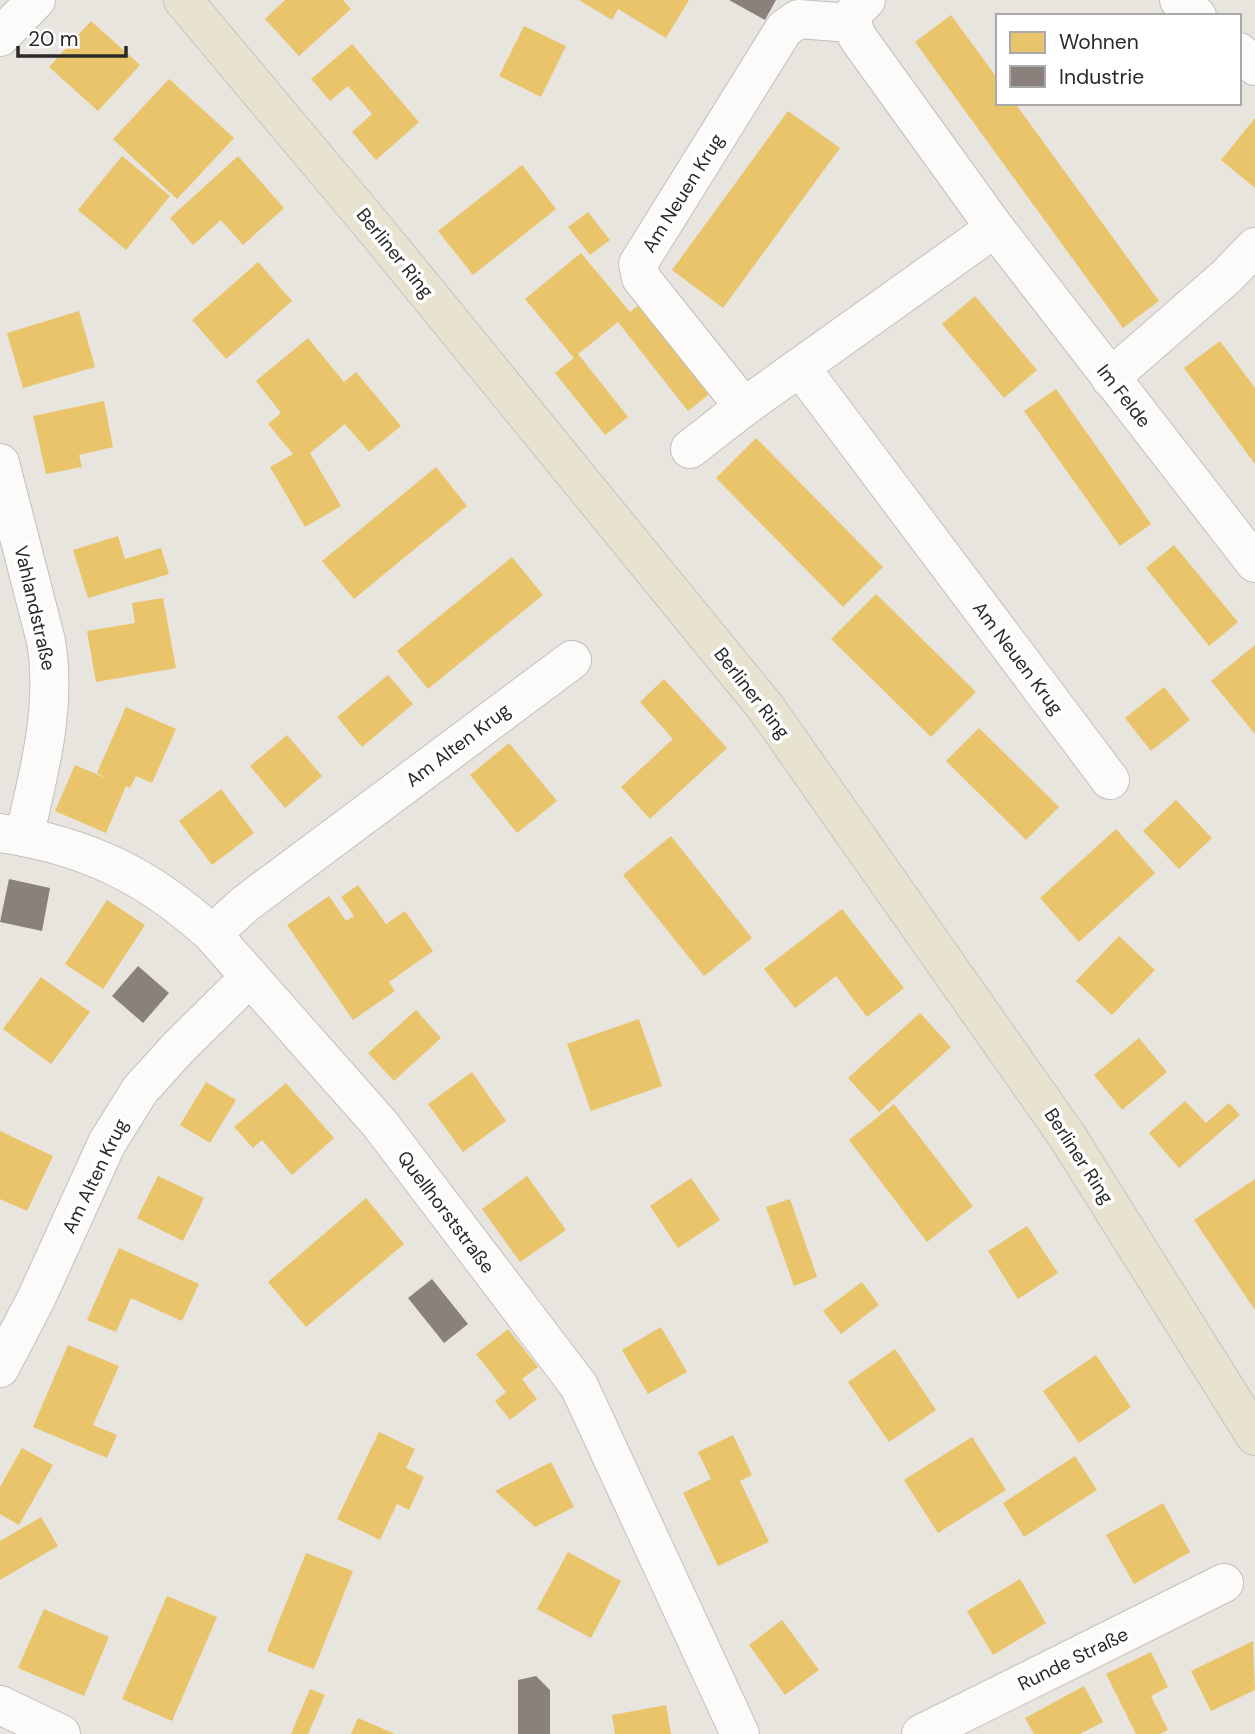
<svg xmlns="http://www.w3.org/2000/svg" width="1255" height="1734" font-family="'DM Sans',sans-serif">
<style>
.homes{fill:#e9c46a}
.industry{fill:#8a817c}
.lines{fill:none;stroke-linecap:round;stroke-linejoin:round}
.street-casing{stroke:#c1c0c0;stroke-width:40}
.primary-casing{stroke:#c4c3c0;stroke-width:40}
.street{stroke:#fcfbfa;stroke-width:38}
.primary{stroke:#e8e2d0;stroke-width:38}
.labels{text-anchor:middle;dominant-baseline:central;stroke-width:7;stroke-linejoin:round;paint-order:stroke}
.street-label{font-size:19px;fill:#292929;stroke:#fff}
</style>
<rect width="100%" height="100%" fill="#e8e4de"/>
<g class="homes">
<polygon points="285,0 343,0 351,9 299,56 265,19"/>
<polygon points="579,0 689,0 666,38 618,9 612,20"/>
<polygon points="951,15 998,79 998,103 1015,103 1159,301 1123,328 915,42"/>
<polygon points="91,21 140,65 98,111 49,67"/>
<polygon points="524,26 566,46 541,97 499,76"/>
<polygon points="352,44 419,122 376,160 352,132 372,114 348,86 330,101 311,79"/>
<polygon points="169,79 234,138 177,199 113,139"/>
<polygon points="788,111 840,148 723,308 672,270"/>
<polygon points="1255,118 1255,188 1221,160"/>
<polygon points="122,156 170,196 126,250 78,210"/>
<polygon points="238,156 284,208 243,245 221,220 193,245 170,218"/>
<polygon points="522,165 556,209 473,275 438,231"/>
<polygon points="588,212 610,240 590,255 568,227"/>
<polygon points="581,253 630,312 641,303 712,392 688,411 618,322 578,354 628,417 605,435 555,373 574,358 525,299"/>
<polygon points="258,262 292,301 226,359 192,320"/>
<polygon points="975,296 1037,370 1004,398 942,324"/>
<polygon points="79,311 95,367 23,388 7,333"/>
<polygon points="308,338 344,382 356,372 401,426 369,452 345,424 310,453 341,506 305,527 270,467 293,454 268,424 281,413 256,381"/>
<polygon points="1220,341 1255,388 1255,464 1184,368"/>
<polygon points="1056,389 1151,524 1120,546 1024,411"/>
<polygon points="104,401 113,447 79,455 82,467 46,474 33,416"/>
<polygon points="756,438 883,567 843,607 716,478"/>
<polygon points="436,467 467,506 354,599 322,561"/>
<polygon points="118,536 125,559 161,548 169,574 88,598 73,550"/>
<polygon points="1174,545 1238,622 1209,646 1146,568"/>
<polygon points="512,557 543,595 428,689 397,651"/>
<polygon points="876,594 976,692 931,737 831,639"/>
<polygon points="163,598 176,668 96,682 87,631 135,623 132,603"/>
<polygon points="1255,645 1255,734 1211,681"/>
<polygon points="388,675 413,704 362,747 337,717"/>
<polygon points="664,679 727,748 650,819 621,787 673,739 640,702"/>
<polygon points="1164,687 1190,720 1151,751 1125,718"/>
<polygon points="126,707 176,729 152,783 136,776 130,788 126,786 106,833 55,811 75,765 108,779 97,773"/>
<polygon points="979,728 1059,807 1026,840 946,761"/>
<polygon points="287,735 322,776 285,808 250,766"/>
<polygon points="509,743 557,801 517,833 470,775"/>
<polygon points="221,789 254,833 212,865 179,821"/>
<polygon points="1176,800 1212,838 1179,869 1143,831"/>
<polygon points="1116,829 1155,873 1079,942 1040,898"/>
<polygon points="671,836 752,938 704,976 623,875"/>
<polygon points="358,885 386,924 405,911 433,951 389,982 395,991 353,1020 287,925 329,896 346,921 354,916 341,897"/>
<polygon points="107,900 145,925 103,989 65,964"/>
<polygon points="842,909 904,988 867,1017 836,976 795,1008 764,969"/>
<polygon points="1119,936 1155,970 1112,1015 1076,981"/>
<polygon points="41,977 90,1012 51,1064 3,1029"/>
<polygon points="416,1010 441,1038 394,1081 368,1053"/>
<polygon points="920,1013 951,1047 879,1112 848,1078"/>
<polygon points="639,1019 662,1086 591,1111 567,1044"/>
<polygon points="1139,1038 1167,1072 1122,1110 1094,1075"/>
<polygon points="472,1072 506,1121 463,1152 428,1104"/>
<polygon points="206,1082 236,1100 210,1143 180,1125"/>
<polygon points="286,1083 334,1138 292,1175 262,1140 253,1148 234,1127"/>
<polygon points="1185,1101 1206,1123 1229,1103 1240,1115 1179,1168 1149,1133"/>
<polygon points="894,1104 973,1206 927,1242 849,1140"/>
<polygon points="0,1131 53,1156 27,1211 0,1199"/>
<polygon points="158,1176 204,1198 183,1241 137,1218"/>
<polygon points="527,1176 566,1230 520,1262 482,1209"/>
<polygon points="691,1178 720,1220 678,1248 650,1206"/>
<polygon points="1255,1179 1255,1310 1194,1220"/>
<polygon points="366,1198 404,1244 306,1327 268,1282"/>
<polygon points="790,1199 817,1277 794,1286 766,1207"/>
<polygon points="1027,1226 1058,1273 1018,1299 988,1251"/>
<polygon points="119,1248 199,1284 182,1321 131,1298 116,1332 87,1320"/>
<polygon points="862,1282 879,1305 841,1334 823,1311"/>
<polygon points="661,1327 687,1372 648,1394 622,1350"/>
<polygon points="508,1329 538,1367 522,1379 537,1399 510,1420 495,1401 506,1392 476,1354"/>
<polygon points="68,1345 119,1366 93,1425 117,1435 107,1458 33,1427"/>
<polygon points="895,1349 936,1410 889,1442 848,1382"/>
<polygon points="1096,1355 1131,1407 1079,1443 1043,1391"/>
<polygon points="379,1432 415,1449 406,1468 424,1477 409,1510 397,1504 380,1540 337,1519"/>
<polygon points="733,1435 752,1475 740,1481 769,1542 718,1566 683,1493 711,1479 698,1452"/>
<polygon points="972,1437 1006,1490 938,1533 904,1480"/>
<polygon points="22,1448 53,1465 19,1525 0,1514 0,1487"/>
<polygon points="1075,1456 1097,1490 1024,1537 1003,1503"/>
<polygon points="551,1462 574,1507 535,1527 495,1491"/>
<polygon points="1163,1503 1190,1552 1134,1584 1106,1535"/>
<polygon points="41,1517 58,1546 0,1580 0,1541"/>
<polygon points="568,1552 621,1581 591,1638 537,1609"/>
<polygon points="306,1553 353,1571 314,1669 267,1651"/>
<polygon points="1020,1579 1046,1623 993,1655 967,1611"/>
<polygon points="167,1596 217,1617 172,1721 122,1699"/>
<polygon points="44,1609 109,1637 84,1696 18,1668"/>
<polygon points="782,1620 819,1670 785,1695 749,1645"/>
<polygon points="1253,1641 1255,1690 1211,1711 1191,1671"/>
<polygon points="1151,1652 1168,1687 1151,1696 1168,1730 1160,1734 1136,1734 1106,1674"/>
<polygon points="1084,1686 1103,1722 1080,1734 1034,1734 1025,1718"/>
<polygon points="310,1689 325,1695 308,1734 291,1734"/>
<polygon points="666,1705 671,1734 615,1734 612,1715"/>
<polygon points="358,1718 395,1734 351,1734"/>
</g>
<g class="industry">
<polygon points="729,0 776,0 765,20"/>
<polygon points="9,879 50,888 42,931 0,922"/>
<polygon points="138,966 169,993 143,1023 112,996"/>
<polygon points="432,1279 468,1324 444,1343 408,1298"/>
<polygon points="536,1676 550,1690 550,1734 518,1734 518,1680"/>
</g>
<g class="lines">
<defs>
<g id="street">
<polyline points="866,0 856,10 851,23 858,38 995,228 1255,563"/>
<polyline points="1179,0 1197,16"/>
<polyline points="0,37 36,0"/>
<polyline points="1239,52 1255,66"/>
<polyline points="800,367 1110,780"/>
<polyline points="1110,378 1227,276 1255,247"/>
<polyline points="744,407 641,278 638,264 784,29 798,19 851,23"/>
<polyline points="690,449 744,407 995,228"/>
<path d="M0,463L46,641C57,707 39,773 24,837"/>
<path d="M0,833C85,845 149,876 212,934L380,1124L579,1386L740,1734"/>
<polyline points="212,934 245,904 572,660"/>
<polyline points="0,1368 36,1299 107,1143 140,1090 178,1048 250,977"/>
<polyline points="0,1705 61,1734"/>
<polyline points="921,1734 1224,1583"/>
</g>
<polyline id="primary" points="183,0 375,229 766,708 1067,1136 1255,1436"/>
</defs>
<use href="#street" class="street-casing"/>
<use href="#primary" class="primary-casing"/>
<use href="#street" class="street"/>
<use href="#primary" class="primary"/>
</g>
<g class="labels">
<g class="street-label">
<text transform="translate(683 193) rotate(-58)">Am Neuen Krug</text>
<text transform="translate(395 253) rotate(51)">Berliner Ring</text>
<text transform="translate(1124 396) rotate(52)">Im Felde</text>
<text transform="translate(35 608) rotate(77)">Vahlandstraße</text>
<text transform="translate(1018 658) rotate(53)">Am Neuen Krug</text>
<text transform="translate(752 693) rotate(52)">Berliner Ring</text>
<text transform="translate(458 745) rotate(-37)">Am Alten Krug</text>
<text transform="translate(1079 1156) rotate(57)">Berliner Ring</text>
<text transform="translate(95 1176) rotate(-64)">Am Alten Krug</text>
<text transform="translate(446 1212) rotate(53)">Quellhorststraße</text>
<text transform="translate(1073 1659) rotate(-26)">Runde Straße</text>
</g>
</g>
<rect x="996" y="14" width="245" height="91" fill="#ffffff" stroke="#a9a9a9" stroke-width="2"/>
<rect x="1010" y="32" width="35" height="21" fill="#e9c46a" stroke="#a9a9a9" stroke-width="2"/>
<text x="1059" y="49" font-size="21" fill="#292929">Wohnen</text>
<rect x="1010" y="66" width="35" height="21" fill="#8a817c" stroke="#a9a9a9" stroke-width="2"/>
<text x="1059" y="84" font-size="21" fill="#292929">Industrie</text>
<path d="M18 46v10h108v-10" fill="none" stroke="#292929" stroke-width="3.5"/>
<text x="28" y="46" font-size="21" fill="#292929" stroke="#ffffff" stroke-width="5" paint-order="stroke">20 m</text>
</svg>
